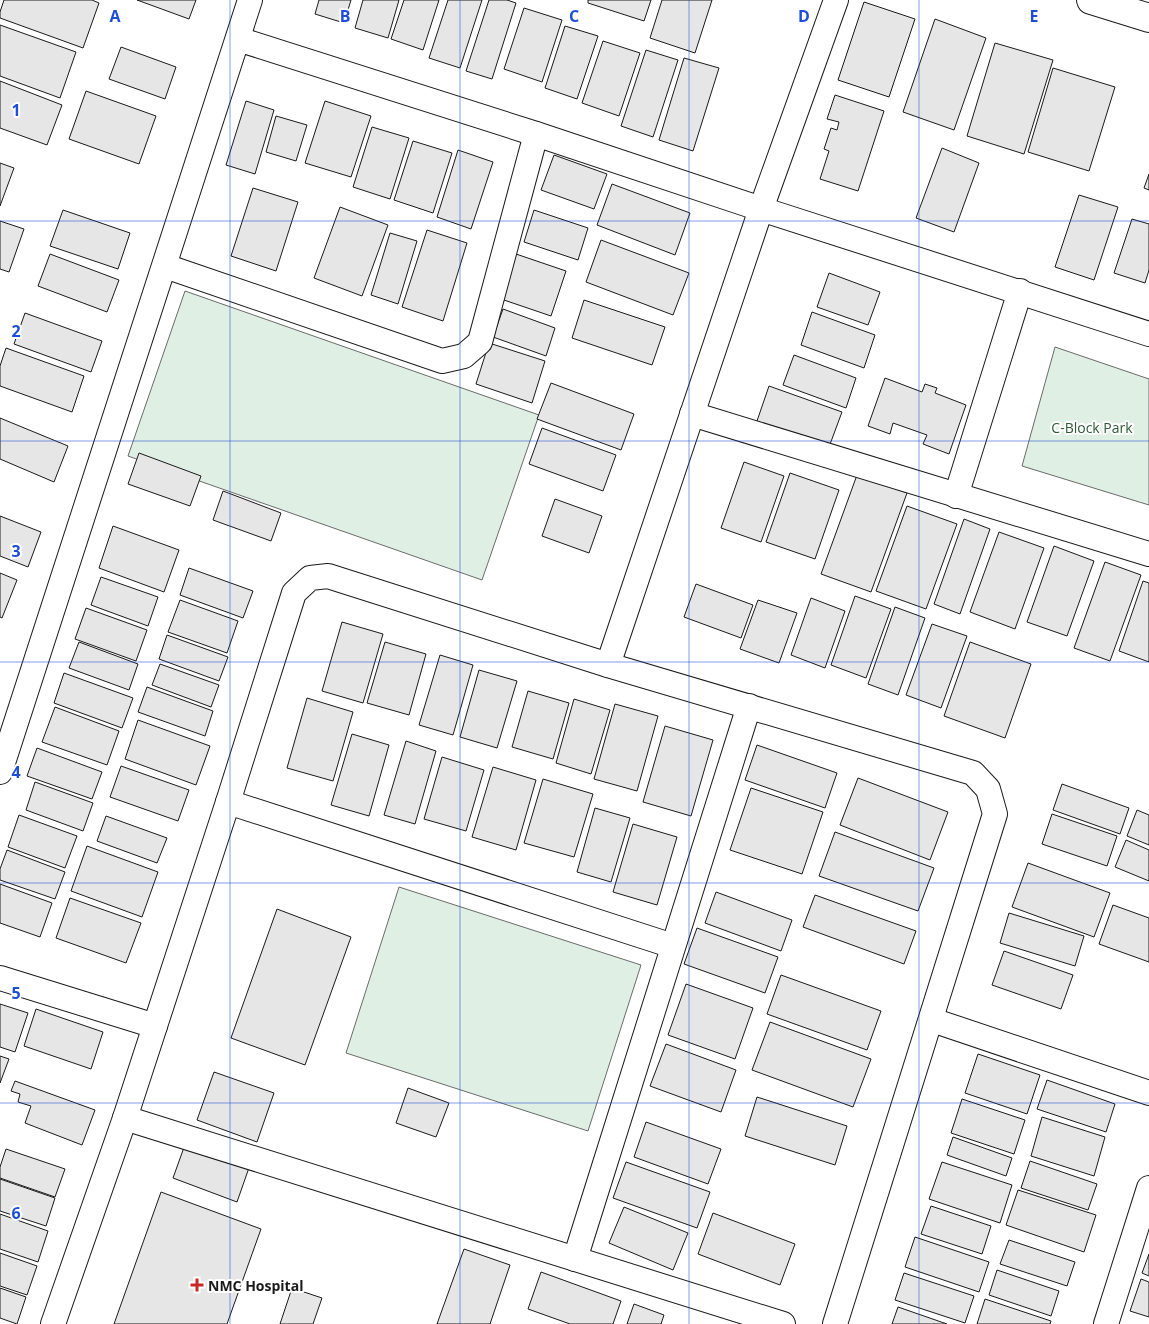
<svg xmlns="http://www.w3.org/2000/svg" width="1149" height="1324" font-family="'Open Sans',sans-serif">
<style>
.green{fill:#e0efe3;stroke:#6a6a6a}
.building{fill:#e6e6e6;stroke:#1a1a1a}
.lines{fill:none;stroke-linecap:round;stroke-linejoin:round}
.minor-casing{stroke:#1a1a1a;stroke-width:26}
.tertiary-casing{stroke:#1a1a1a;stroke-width:30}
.minor{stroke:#fff;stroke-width:24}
.tertiary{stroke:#fff;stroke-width:28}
.grid{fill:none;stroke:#1d4ed8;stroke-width:1;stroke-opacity:0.55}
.poi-dot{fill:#c62828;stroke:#fff;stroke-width:2}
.labels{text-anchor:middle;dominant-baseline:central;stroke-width:4;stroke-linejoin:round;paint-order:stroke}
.park-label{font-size:14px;fill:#2b5a34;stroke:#fff}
.poi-label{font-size:14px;font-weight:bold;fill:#1a1a1a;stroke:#fff;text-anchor:start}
.grid-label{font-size:16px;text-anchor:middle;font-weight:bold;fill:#1d4ed8;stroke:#fff;stroke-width:4;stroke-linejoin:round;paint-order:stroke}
</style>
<rect width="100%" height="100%" fill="#fff"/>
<g class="green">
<polygon points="185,291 539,415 482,580 128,456"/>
<polygon points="1055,347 1149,379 1149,505 1022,466"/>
<polygon points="399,887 641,965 588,1131 346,1053"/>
</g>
<g class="building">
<polygon points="4,0 92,0 99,3 83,48 0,18 0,12"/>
<polygon points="137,0 196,0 189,19"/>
<polygon points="319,0 351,0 344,23 315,14"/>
<polygon points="363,0 399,0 388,38 355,28"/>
<polygon points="404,0 439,0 423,50 391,39"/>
<polygon points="448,0 482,0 460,68 429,58"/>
<polygon points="489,0 507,0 516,3 492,79 466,71"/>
<polygon points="588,0 651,0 644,21 588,3"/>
<polygon points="662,0 712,0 695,53 650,38"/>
<polygon points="864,2 915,19 889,97 838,80"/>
<polygon points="524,8 562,20 542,82 504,69"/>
<polygon points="935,19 986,38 954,130 903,112"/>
<polygon points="0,25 76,52 60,98 0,76"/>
<polygon points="565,26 598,36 577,99 545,88"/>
<polygon points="603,41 640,53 619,116 582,103"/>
<polygon points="995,43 1053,60 1024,154 967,136"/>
<polygon points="121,47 176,67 165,99 109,79"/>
<polygon points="646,50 678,60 653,137 621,126"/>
<polygon points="684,58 719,68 693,151 659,140"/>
<polygon points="1053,68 1115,87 1089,171 1028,152"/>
<polygon points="0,81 62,105 47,145 0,128"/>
<polygon points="86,91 156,116 139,164 69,139"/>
<polygon points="835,95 884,111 858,191 820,179 829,151 824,149 831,128 837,130 839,122 827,119"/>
<polygon points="246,101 274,110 255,174 226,165"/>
<polygon points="325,101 371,116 351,177 305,163"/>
<polygon points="276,116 307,125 296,161 266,152"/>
<polygon points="372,127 409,138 390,199 353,187"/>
<polygon points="413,141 452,153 433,213 394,200"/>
<polygon points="942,148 979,163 954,232 916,218"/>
<polygon points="458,150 493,162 471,229 437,217"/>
<polygon points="554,155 607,174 594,209 541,190"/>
<polygon points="0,163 14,168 0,206"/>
<polygon points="1149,174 1149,190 1144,188"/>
<polygon points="612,184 690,213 675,255 597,225"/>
<polygon points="253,188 298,202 276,271 231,256"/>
<polygon points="1079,195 1118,207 1094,280 1055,267"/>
<polygon points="340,207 388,225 362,296 314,278"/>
<polygon points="63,210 130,233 118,269 50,246"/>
<polygon points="534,210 588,228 578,260 524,242"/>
<polygon points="1132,219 1149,224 1149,270 1145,283 1114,273"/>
<polygon points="0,221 24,229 9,272 0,269"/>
<polygon points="427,230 467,243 443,321 402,307"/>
<polygon points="390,233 417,241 398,304 371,295"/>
<polygon points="601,240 689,273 673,315 586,282"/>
<polygon points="50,254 119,280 107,312 38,286"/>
<polygon points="516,254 566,271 551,316 501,299"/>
<polygon points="829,273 880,292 868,325 817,307"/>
<polygon points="584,300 665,327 652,365 572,338"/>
<polygon points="503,309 555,328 546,356 493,337"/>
<polygon points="812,312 875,335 864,368 801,345"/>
<polygon points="25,313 102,341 91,372 14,344"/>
<polygon points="489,343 545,361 532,403 476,384"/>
<polygon points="6,348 84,376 72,412 0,386 0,366"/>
<polygon points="794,355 856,378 846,408 783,385"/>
<polygon points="885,378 922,392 925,384 937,388 935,393 966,405 949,454 923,444 927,435 893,423 890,434 868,426"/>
<polygon points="551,383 634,414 621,450 537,419"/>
<polygon points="769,386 842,412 829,447 757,421"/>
<polygon points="0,418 68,446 54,482 0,459"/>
<polygon points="542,428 616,455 603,491 529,464"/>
<polygon points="139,453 201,476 190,506 128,484"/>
<polygon points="744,462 784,476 761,542 721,528"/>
<polygon points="790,473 839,490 815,559 766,542"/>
<polygon points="857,475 907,493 871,592 821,574"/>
<polygon points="223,491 281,513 271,541 213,520"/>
<polygon points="555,499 602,516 589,553 542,536"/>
<polygon points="907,506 957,524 926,609 876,591"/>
<polygon points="0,516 41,532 28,567 0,556"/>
<polygon points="964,519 990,529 960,614 934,604"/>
<polygon points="113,526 179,550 164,592 99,568"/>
<polygon points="999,532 1044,548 1015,629 970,612"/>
<polygon points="1054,546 1094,561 1067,636 1027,622"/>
<polygon points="1105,562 1141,575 1110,661 1074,648"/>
<polygon points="189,568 253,591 243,618 180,595"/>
<polygon points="0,573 17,580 2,618 0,617"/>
<polygon points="101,577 158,597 148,626 91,605"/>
<polygon points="1143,581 1149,583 1149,662 1119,651"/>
<polygon points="696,584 753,605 741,638 684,617"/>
<polygon points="855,596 891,609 866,678 831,665"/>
<polygon points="811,598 845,611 825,668 791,655"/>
<polygon points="180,600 238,621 227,653 168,632"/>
<polygon points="758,600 797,613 779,663 740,649"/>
<polygon points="895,607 925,618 898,695 868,684"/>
<polygon points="86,608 147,630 136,661 75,639"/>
<polygon points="342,622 383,634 363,703 322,691"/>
<polygon points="932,624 967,636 941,708 906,695"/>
<polygon points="167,635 228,657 219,681 159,659"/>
<polygon points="79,642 138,664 129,690 69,668"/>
<polygon points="385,642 426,654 409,715 367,703"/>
<polygon points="970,642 1031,664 1005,738 944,716"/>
<polygon points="440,655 473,665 453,735 419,725"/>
<polygon points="160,664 219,685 211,707 152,685"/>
<polygon points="479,670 517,681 497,748 460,737"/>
<polygon points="64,673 133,698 122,728 54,703"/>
<polygon points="147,687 213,711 205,736 138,712"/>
<polygon points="528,691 569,703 553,759 512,747"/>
<polygon points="307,698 353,712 333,781 287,768"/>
<polygon points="574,699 610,710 591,774 556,763"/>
<polygon points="615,704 658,716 637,791 594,779"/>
<polygon points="55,707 119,731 107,765 42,742"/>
<polygon points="138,720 210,746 196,785 125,759"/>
<polygon points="665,726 713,740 691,816 643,802"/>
<polygon points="352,734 389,745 369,816 331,805"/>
<polygon points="406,741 436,751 415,824 384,815"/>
<polygon points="757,745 837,773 825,808 745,780"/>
<polygon points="37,748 102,772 92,799 27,776"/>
<polygon points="442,757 484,770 466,831 424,819"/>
<polygon points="121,766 189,790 178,821 110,797"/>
<polygon points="493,767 536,780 516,850 472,837"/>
<polygon points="858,778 948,812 930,860 840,825"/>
<polygon points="543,779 593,794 574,857 524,843"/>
<polygon points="35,782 93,803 83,831 26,810"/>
<polygon points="1062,784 1129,808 1120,834 1053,810"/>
<polygon points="751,788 823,812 802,874 730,850"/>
<polygon points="595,808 630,818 611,882 577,872"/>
<polygon points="1137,810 1149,815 1149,845 1127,836"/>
<polygon points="1052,814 1117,836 1107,866 1042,844"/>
<polygon points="19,815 77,836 65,868 8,847"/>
<polygon points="106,816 167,838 157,863 97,841"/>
<polygon points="633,824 677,837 657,905 613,892"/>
<polygon points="835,832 934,868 918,911 819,876"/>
<polygon points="1126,840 1149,850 1149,881 1115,867"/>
<polygon points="87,846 158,872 142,917 71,891"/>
<polygon points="7,850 65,872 55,899 0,880 0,869"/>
<polygon points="1028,863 1110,893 1094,937 1012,907"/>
<polygon points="0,884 52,903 40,937 0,923"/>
<polygon points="716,892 792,920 781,951 705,923"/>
<polygon points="815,895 916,931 904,964 803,927"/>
<polygon points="70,898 141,923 126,963 56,938"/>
<polygon points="1113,905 1149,918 1149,962 1099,944"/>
<polygon points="277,909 351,937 305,1065 231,1038"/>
<polygon points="1009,913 1084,936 1075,966 1000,943"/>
<polygon points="697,928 778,957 765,993 684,964"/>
<polygon points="1004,951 1073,975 1061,1009 992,985"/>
<polygon points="781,975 881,1011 867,1050 767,1014"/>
<polygon points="686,984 753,1008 735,1059 668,1035"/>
<polygon points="0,1004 28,1013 15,1052 0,1047"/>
<polygon points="36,1009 103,1032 91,1069 24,1046"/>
<polygon points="770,1022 871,1059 853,1107 752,1070"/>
<polygon points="666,1044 736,1070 721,1112 650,1086"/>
<polygon points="978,1054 1040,1075 1027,1114 965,1093"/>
<polygon points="0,1056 9,1059 0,1083"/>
<polygon points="214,1072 274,1093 257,1142 197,1120"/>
<polygon points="1047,1080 1115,1104 1106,1132 1037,1109"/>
<polygon points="15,1081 95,1110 82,1145 25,1123 31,1106 18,1102 20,1094 11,1091"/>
<polygon points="408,1088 449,1103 436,1137 396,1123"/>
<polygon points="757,1097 847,1126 835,1165 745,1136"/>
<polygon points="962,1099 1025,1120 1014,1154 951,1133"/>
<polygon points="1042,1117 1105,1137 1094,1176 1031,1156"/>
<polygon points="646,1122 721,1149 708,1184 634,1157"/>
<polygon points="953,1137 1012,1158 1006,1176 947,1155"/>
<polygon points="187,1139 251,1162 237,1202 173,1178"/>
<polygon points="6,1149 65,1169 55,1197 0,1178 0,1167"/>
<polygon points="1030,1161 1097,1184 1088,1210 1021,1188"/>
<polygon points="626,1162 710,1192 697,1228 613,1198"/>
<polygon points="942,1162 1012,1185 1000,1223 929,1199"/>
<polygon points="0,1179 55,1198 46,1226 0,1211"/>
<polygon points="1018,1190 1096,1215 1084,1252 1006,1225"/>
<polygon points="161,1192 261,1229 227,1324 114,1324"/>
<polygon points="931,1206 991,1226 982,1254 921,1234"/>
<polygon points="624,1207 688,1233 673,1270 609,1243"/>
<polygon points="713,1213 795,1244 780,1285 698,1254"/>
<polygon points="0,1214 48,1231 38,1262 0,1249"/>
<polygon points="915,1237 989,1262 979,1292 905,1267"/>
<polygon points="1009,1240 1075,1262 1067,1286 1000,1264"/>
<polygon points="464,1249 510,1265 490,1324 437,1324"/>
<polygon points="0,1253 37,1266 27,1295 0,1286"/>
<polygon points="1149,1254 1149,1276 1142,1273"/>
<polygon points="997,1270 1059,1291 1051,1316 989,1295"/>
<polygon points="541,1272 621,1301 613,1324 570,1324 528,1309"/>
<polygon points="904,1273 974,1296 965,1323 895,1300"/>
<polygon points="1141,1279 1149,1282 1149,1317 1130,1311"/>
<polygon points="0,1288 26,1297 17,1324 0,1318"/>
<polygon points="292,1288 322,1298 313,1324 280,1324"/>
<polygon points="985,1299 1051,1321 1050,1324 977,1324"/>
<polygon points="634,1304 664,1315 661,1324 627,1324"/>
<polygon points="898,1307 947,1324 892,1324"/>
</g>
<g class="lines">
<defs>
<g id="minor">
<polyline points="238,39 536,134 761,209 1149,334"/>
<polyline points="165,266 442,361 464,356 480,342 536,134"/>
<polyline points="692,414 1149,554"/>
<polyline points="956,496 1020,291"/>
<polyline points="608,665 761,209 836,0"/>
<polyline points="0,772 250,0"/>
<polyline points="228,802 673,946"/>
<polyline points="0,978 155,1026"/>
<polyline points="932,1020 1149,1093"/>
<polyline points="125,1118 783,1324"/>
<polyline points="575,1259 749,706"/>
<polyline points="53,1324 125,1118 228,802 294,593 310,578 328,576 608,665 973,773 988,789 995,814 835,1324"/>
<polyline points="1106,1324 1149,1188"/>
</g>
<polyline id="tertiary" points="1091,0 1149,18"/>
</defs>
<use href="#minor" class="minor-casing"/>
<use href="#tertiary" class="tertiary-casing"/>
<use href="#minor" class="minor"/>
<use href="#tertiary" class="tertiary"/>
</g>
<path class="grid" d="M230,0V1324M460,0V1324M689,0V1324M919,0V1324M0,221H1149M0,441H1149M0,662H1149M0,883H1149M0,1103H1149"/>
<path class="poi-dot" d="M194.5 1277.5h5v5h5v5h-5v5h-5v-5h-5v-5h5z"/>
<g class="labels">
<g class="park-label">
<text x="1092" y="427">C-Block Park</text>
</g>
<g class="poi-label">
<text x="208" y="1285">NMC Hospital</text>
</g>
</g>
<g class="grid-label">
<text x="115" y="22">A</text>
<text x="345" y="22">B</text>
<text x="574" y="22">C</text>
<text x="804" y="22">D</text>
<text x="1034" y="22">E</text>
<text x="16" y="116">1</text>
<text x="16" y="337">2</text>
<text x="16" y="557">3</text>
<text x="16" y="778">4</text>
<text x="16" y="999">5</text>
<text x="16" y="1219">6</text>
</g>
</svg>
